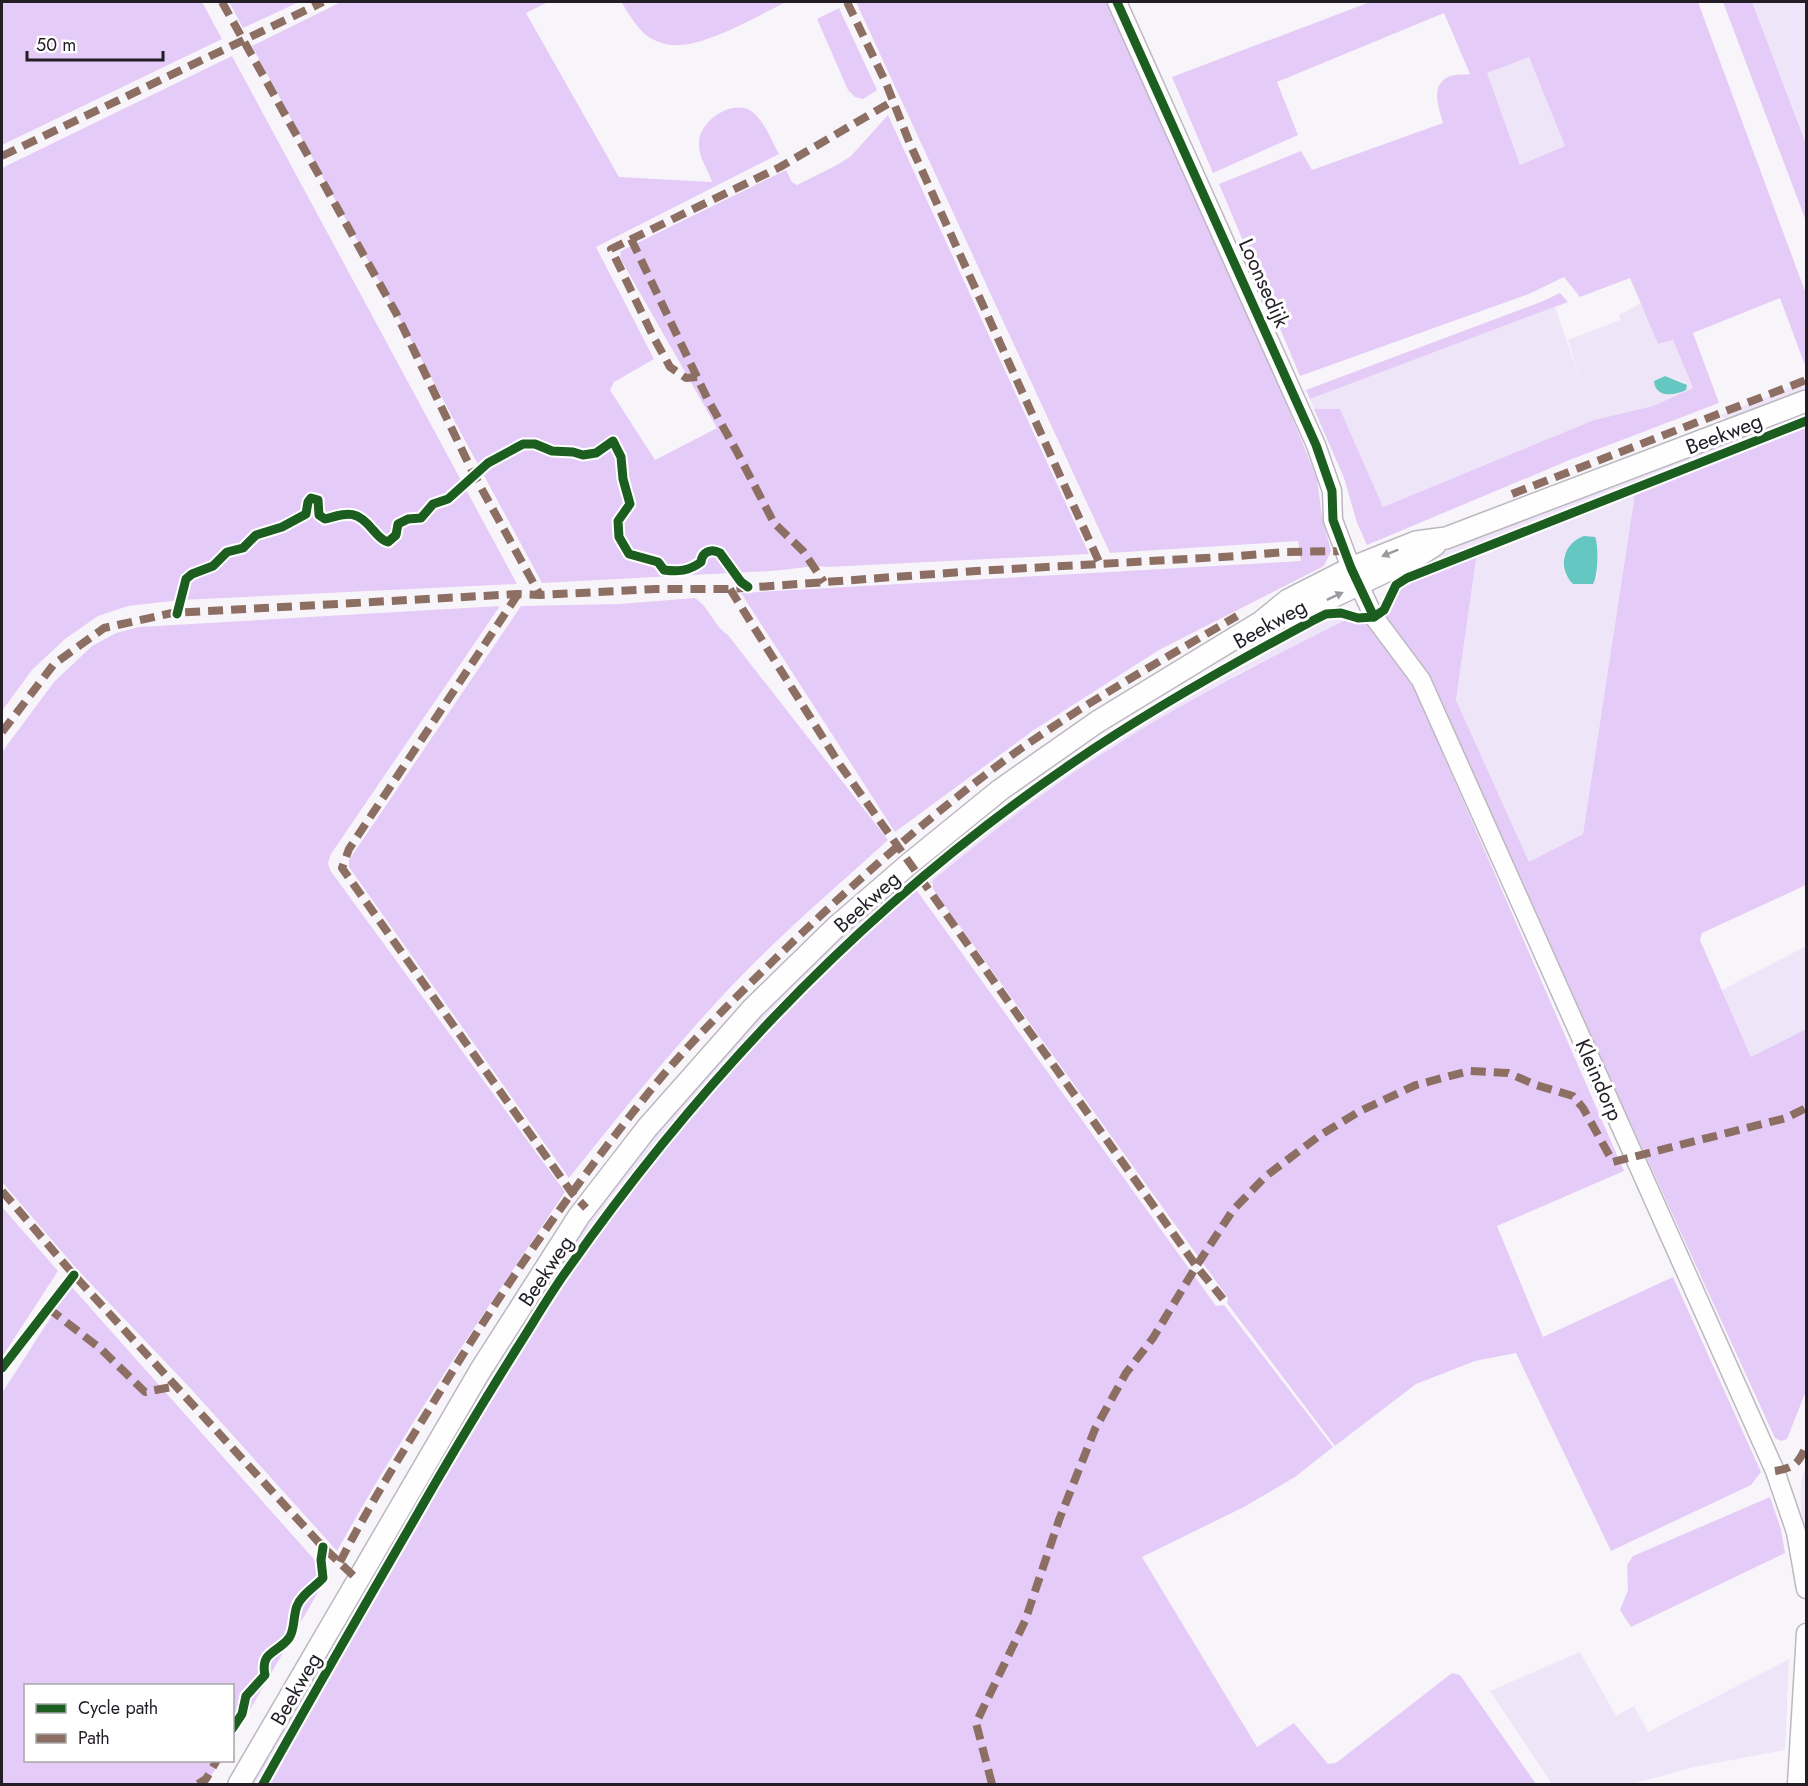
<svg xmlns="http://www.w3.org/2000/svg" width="1808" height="1786" font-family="Jost,sans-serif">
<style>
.green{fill:#efe5f8;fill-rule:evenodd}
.forest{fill:#e5ccf8;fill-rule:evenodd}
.water{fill:#64c7c1}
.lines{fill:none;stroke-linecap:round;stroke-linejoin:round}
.tertiary-casing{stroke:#bcb8bf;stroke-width:21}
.secondary-casing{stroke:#bcb8bf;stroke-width:24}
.tertiary{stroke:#fefefe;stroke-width:18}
.secondary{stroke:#fefefe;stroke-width:21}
.quiet{stroke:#8d6e63;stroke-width:8;stroke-dasharray:15 8;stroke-linecap:butt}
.cycleway-casing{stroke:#fff;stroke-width:13}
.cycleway{stroke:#1b5e20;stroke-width:9}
.oneway{fill:#9b999d}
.labels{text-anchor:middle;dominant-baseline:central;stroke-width:6;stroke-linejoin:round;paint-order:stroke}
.street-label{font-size:21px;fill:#231e26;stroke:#fff}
</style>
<rect width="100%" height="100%" fill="#f8f5fa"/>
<g class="green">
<polygon points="1752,2 1806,2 1806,141"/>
<polygon points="1530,57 1565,146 1520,165 1486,72"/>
<path d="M1641,303L1658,344L1673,340L1693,388L1653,406L1594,420L1383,507L1340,409H1314L1310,399L1555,307L1580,379L1568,340L1620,320L1619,315ZM1665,376L1684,382L1682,392C1669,395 1655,398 1654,381Z"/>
<polygon points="1806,381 1806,390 1727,420 1720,415"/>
<polygon points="1806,410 1806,418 1471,548 1393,581 1396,574 1476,537"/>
<path d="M1633,489L1634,500L1583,834L1529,862L1456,700L1477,552ZM1598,543L1597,578L1566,577L1564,555Z"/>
<polygon points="1335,615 1349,618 1241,672 1112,747 932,884 933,889 927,877 1075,763 1147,716 1271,646 1323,619"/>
<polygon points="907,876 911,882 810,975 701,1089 610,1198 489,1384 258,1784 246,1784 546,1279 626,1167 760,1015 879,900"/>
<polygon points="1806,946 1806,1029 1751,1057 1722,990"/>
<path d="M1806,1466V1550C1803,1523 1795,1491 1806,1466Z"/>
<polygon points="1580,1652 1616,1716 1634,1706 1648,1732 1789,1659 1785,1750 1694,1767 1632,1784 1552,1784 1490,1691"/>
</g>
<g class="forest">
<polygon points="2,2 202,2 222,39 2,145"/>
<polygon points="229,2 299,2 243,28"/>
<path d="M341,2H548L526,13L619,177L712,182C708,169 698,157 699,143C699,121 732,99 751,111C765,121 771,140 779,154L596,247L654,359L614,382L610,390L655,460L717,428L620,258L621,251L786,170L792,182L797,185L837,165L851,156L888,115L1089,554L828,567C809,565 789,570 770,571L542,583L252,46Z"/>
<path d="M621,2H786C757,16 704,48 672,45C667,45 659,42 654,40C639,33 630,15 621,2Z"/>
<polygon points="856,2 1108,2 1208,218 1303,444 1317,479 1322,516 1331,551 1324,566 1159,650 1034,730 895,832 741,593 1301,561 1298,541 1110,553"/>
<path d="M1370,2H1698L1806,294V368L1780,298L1693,333L1719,403L1572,459L1367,545L1357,523L1344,478L1314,409H1340L1383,507L1594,420L1653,406L1693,388L1673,340L1658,344L1630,278L1580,297L1564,277L1529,294L1300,376L1219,184L1301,151L1312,170L1443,123C1439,107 1429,85 1450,76C1456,74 1464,75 1470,74L1444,13L1277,82L1298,135L1213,173L1172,77ZM1529,57L1565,146L1520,165L1487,73Z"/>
<polygon points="1723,2 1752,2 1806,143 1806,221"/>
<polygon points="839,8 877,90 863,99 855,97 848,90 817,19"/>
<polygon points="232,56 517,584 180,600 128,606 98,616 65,639 32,670 2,711 2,168"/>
<polygon points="1560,293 1568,302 1310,399 1306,390 1541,302"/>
<polygon points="1806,424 1806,885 1702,933 1700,940 1751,1057 1806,1029 1806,1391 1787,1439 1781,1441 1775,1438 1428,681 1396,637 1386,616 1401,588 1410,580 1477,552 1456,700 1529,862 1583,834 1634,500 1633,489"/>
<path d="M695,598C710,608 713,625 728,635L888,840C833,890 775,939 725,993C670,1052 619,1115 569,1178L349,867V860L521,606L619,604Z"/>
<path d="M500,606L331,854L328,863L330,870L565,1192C486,1310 406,1427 337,1551L191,1389L75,1267L2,1182V752L54,682L92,646L116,633L139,627Z"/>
<path d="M1349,618L1363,623L1368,622L1414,688L1624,1171L1497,1226L1543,1337L1673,1277L1761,1472L1751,1485L1611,1551L1516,1353L1475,1361L1416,1384L1335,1446L1227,1303L1228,1298L933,889V880C991,833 1050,786 1113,747C1189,699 1269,658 1349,618Z"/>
<polygon points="915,888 1216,1306 1224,1305 1333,1447 1295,1477 1244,1507 1142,1557 1257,1747 1294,1723 1328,1764 1336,1763 1452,1673 1460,1675 1536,1784 267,1784 502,1376 597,1230 642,1173 741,1057 797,996"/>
<polygon points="2,1207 58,1271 2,1357"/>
<polygon points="71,1286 328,1575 233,1739 232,1686 26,1686 26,1760 220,1761 206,1784 2,1784 2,1393"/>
<polygon points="1770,1497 1781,1529 1785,1553 1631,1627 1620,1610 1628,1590 1627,1565 1633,1556"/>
</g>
<g class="water">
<path d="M1665,376L1687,385L1686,390C1674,396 1655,398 1654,381Z"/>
<path d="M1584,536L1595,537C1599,545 1598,576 1593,584H1573C1557,568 1563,543 1584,536Z"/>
</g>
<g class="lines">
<defs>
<g id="tertiary">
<polyline points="1117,2 1316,445 1332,491 1333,520 1351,568 1374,617 1421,680 1775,1471 1796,1532 1806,1589"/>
<polyline points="1797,1784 1806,1633"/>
</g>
<g id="secondary">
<polyline points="1265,621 1295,615 1418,556 1435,545"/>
<polyline points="239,1784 480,1371 579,1216 647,1128 753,1008 836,927 909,864 1000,790 1097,722 1261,622 1288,600 1351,568 1416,542 1446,538 1806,401"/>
</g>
</defs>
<use href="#tertiary" class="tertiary-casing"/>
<use href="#secondary" class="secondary-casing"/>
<use href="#tertiary" class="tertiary"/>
<use href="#secondary" class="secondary"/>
<g class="quiet">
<polyline points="222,2 396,313 474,475 540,595"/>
<polyline points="847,2 886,83 910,144 1100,564"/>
<polyline points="2,156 323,2"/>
<polyline points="631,239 708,400 736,450 774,523 803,551 824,582"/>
<polyline points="697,377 686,378 670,367 654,338 611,249 780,167 893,101"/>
<polyline points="1512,494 1806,380"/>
<polyline points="730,589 840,765 1197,1267 1223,1299"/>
<polyline points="518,594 349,849 342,868 572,1193 586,1208"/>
<polyline points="2,732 54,664 104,628 172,613 518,594 540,595 656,589 730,589 976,571 1239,556 1285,552 1345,551"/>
<polyline points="2,1191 74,1275 323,1547 358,1580"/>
<polyline points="48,1308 101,1349 145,1392 177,1386"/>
<path d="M1775,1471C1794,1468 1799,1463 1806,1446"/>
<path d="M340,1562C370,1503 406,1447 441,1390C502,1290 569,1192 642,1101C682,1050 728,1005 774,960C847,889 923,821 1005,760C1079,706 1159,662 1237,616"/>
<polyline points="198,1784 206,1779 217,1760"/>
<polyline points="992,1784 976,1723 1025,1621 1059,1520 1095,1429 1126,1373 1153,1338 1197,1265 1233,1210 1266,1176 1319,1136 1360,1111 1416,1085 1469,1071 1508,1073 1536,1085 1573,1096 1583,1108 1613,1162 1786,1118 1806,1108"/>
</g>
<defs>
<g id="cycleway">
<polyline points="1117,2 1316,445 1332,491 1333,520 1351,568 1374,617"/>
<path d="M177,614L186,579L192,574L213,566L227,552L243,548L256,535L282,527L306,514L308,502L311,498L318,500L319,515L325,519C348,513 356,509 373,530C378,535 381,540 388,542L396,535L398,524L408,519L421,518L433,504L448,499L488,463L523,444H535L552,451L573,452L583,455L596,453L613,441L621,457L623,479L630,504L618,521L619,537L629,554L658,562L664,570C678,572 689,571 701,562C702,552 711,548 720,553L741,582L748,587"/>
<polyline points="2,1368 74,1275"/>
<path d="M232,1729L242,1714L246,1696L265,1675C260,1651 278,1653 289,1638C295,1630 293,1616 297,1606C301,1595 315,1587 323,1578L321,1560L323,1547"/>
<path d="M263,1784C312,1696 363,1608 414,1520C447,1462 482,1404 517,1348C533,1323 548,1297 565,1273C703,1076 872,900 1071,764C1148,711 1230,665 1312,621L1326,614L1341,613L1358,618L1374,617L1384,610L1396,585L1407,578L1806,421"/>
</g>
</defs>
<use href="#cycleway" class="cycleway-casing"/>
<use href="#cycleway" class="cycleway"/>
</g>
<defs><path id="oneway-solid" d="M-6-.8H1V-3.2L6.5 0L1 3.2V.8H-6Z" transform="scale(1.5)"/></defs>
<g class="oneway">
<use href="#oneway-solid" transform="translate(1390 553) rotate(158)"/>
<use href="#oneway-solid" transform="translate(1335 596) rotate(-25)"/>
</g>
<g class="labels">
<g class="street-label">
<text transform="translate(1264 283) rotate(66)">Loonsedijk</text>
<text transform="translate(1724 434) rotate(-21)">Beekweg</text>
<text transform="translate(1270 624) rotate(-29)">Beekweg</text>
<text transform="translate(867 902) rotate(-42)">Beekweg</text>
<text transform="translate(1599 1080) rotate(66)">Kleindorp</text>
<text transform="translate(546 1271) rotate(-56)">Beekweg</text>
<text transform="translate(296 1689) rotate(-60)">Beekweg</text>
</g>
</g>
<rect width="1808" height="1786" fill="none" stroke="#231e26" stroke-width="6"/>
<rect x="24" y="1684" width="210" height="78" fill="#ffffff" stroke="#a7a5a8" stroke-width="1.5"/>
<rect x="36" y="1704" width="30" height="9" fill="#1b5e20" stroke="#a7a5a8" stroke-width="1.5"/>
<text x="78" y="1714" font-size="18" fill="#231e26">Cycle path</text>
<rect x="36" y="1734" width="30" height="9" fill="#8d6e63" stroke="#a7a5a8" stroke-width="1.5"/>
<text x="78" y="1744" font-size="18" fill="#231e26">Path</text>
<path d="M27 51v9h136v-9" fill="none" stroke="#231e26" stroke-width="3"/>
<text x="36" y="51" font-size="18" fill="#231e26" stroke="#ffffff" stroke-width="4.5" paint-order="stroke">50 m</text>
</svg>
